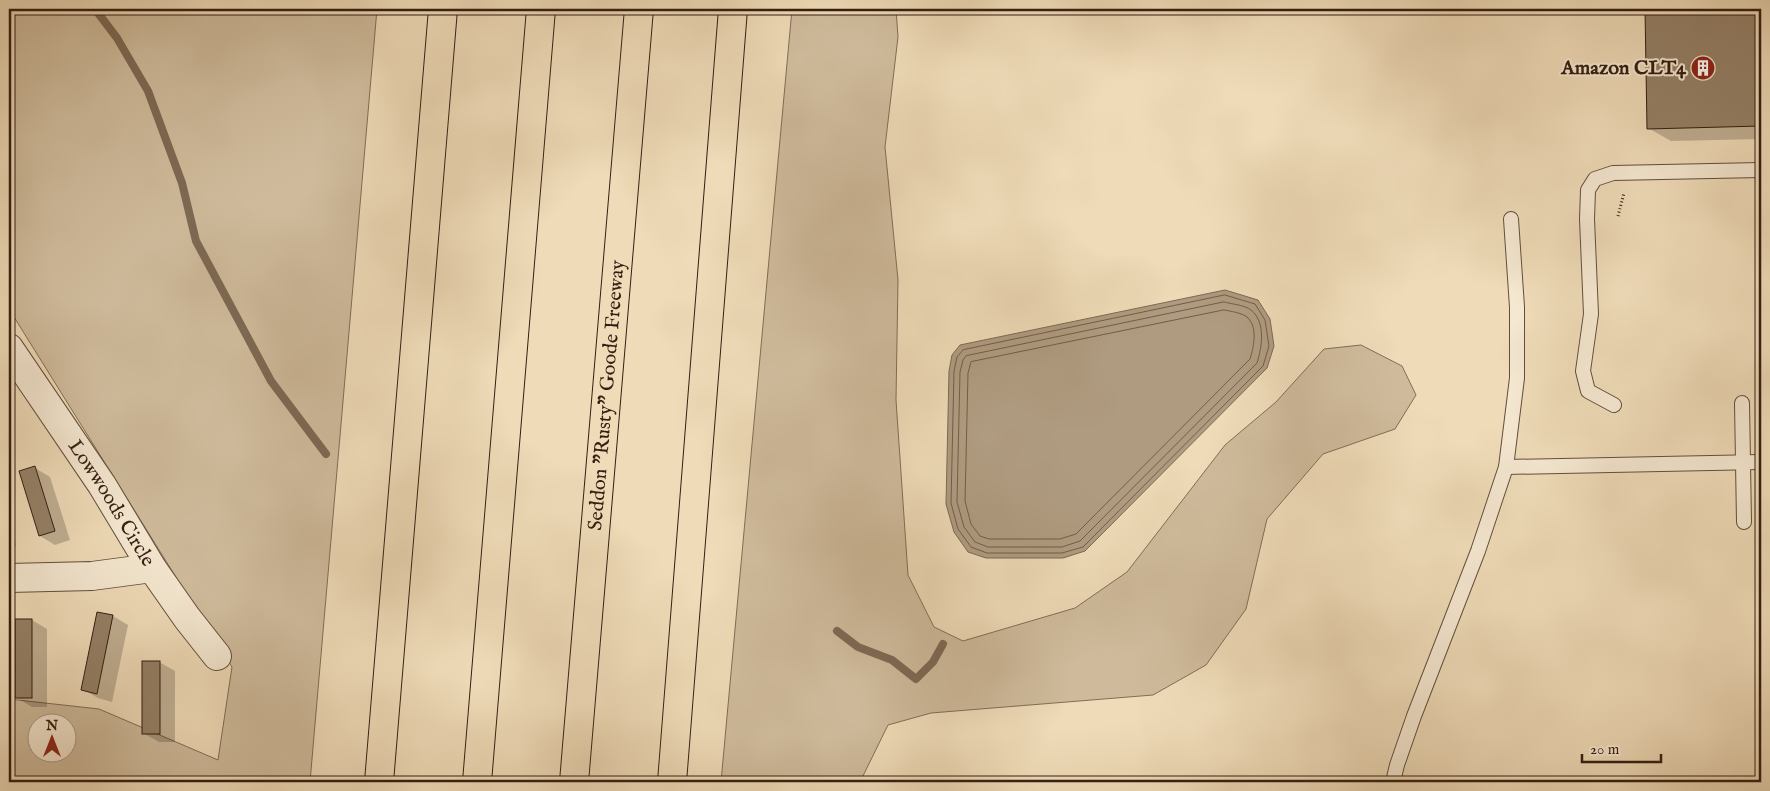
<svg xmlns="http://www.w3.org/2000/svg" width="1770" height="791" font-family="'IM FELL English',serif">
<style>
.green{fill:#cfbb9c;stroke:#816d57;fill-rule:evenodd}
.water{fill:#af9b80;stroke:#7d6954}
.shadow{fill:#0003}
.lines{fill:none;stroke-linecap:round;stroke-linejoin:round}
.shore{stroke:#715d49;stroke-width:1}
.stream{stroke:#7d6954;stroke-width:8}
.building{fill:#958168;stroke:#331f12}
.lane-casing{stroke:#624e3c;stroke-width:16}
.street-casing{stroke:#624e3c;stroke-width:30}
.highway-casing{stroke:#331f12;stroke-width:30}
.path{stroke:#331f12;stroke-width:3;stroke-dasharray:1 2.5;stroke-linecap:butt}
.lane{stroke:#f5e8d1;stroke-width:14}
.street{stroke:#f5e8d1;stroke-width:28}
.highway{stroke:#efdbb8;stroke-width:28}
.labels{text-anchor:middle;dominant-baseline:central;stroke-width:4;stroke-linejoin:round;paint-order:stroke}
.poi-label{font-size:20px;font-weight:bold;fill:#331f12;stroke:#f5e8d1;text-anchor:end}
.street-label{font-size:20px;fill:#331f12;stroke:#f5e8d1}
</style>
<rect width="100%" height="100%" fill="#efdbb8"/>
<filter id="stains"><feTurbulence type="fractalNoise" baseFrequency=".004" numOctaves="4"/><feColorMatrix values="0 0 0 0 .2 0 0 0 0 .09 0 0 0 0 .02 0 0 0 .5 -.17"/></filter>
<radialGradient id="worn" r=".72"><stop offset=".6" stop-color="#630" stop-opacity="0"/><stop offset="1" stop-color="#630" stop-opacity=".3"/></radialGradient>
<g class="green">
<path d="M9,9H377L310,782H9V699L99,709L218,760L232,667L9,309ZM38,724H68V754H38Z"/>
<polygon points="792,9 896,9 898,37 885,147 898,280 896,400 908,575 934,627 963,641 1075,608 1127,572 1225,445 1276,402 1324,349 1361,345 1402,366 1416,395 1395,429 1323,454 1267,519 1246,609 1206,665 1153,695 931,713 888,725 860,782 721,782"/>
</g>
<polygon class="water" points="1225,290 1258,300 1270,319 1274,346 1267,368 1085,551 1063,558 986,558 968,552 954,532 946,504 949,371 952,355 960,345"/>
<g class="shadow">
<polygon points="1646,9 1761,9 1761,139 1671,141 1648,128"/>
<polygon points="35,468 50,477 70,540 55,545 40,536"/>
<polygon points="9,503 16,546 9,548"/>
<polygon points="113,616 128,625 112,702 98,698 82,689"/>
<polygon points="32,620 47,629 47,707 32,707 17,698"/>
<polygon points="159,662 175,671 175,742 159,742 143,733"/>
</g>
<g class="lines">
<g class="shore">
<polygon points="1225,295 1255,304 1265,320 1269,346 1263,366 1083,547 1062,553 987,553 971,547 958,529 951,503 954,371 957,357 963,350"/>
<path d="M1224,302C1231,304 1245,305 1251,310C1266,322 1262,347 1257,363L1080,541L1062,547H988L975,542L964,527L957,502L960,372L963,360L966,356Z"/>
<path d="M1224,310C1230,311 1242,313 1247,317C1258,327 1254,346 1250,359L1076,534L1060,539H989L980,536L971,524L965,501L968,373L971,362Z"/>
</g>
<g class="stream">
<polyline points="95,9 117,38 148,91 182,183 196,241 271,381 326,454"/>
<polyline points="837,631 858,647 892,660 916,679 933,662 943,644"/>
</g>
</g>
<g class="building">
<polygon points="1645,9 1761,9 1761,126 1647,129"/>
<polygon points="35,466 55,531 39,536 19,471"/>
<polygon points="97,612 113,615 97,694 81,690"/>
<rect x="15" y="619" width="17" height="79"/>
<rect x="142" y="661" width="18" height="73"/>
</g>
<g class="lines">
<defs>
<g id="lane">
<polyline points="1742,403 1744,522"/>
<polyline points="1614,405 1588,391 1583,371 1591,314 1587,219 1588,190 1595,179 1613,173 1761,170"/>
<polyline points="1506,467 1761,462"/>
<polyline points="1393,782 1397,765 1414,716 1478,551 1506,467 1517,378 1517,307 1511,219"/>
</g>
<g id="street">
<path id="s1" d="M9,348L102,485L152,568L187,618L217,656"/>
<polyline points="9,578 92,576 152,568"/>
</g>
<g id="highway">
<polyline points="379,782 443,9"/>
<polyline points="477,782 541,9"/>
<path id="s2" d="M574,782L639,9"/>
<polyline points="672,782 733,9"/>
</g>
</defs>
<use href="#lane" class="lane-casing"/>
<use href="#street" class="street-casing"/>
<use href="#highway" class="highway-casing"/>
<polyline class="path" points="1618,216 1624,193"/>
<use href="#lane" class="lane"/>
<use href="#street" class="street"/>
<use href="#highway" class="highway"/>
</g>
<defs>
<symbol id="building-disc" viewBox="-11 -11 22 22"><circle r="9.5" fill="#8f2418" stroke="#f5e8d1"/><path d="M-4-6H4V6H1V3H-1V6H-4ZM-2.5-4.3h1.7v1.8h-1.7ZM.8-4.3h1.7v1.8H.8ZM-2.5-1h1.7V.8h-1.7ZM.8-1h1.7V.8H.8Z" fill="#fff"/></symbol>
</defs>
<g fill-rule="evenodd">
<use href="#building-disc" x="1689" y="54" width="28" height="28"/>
</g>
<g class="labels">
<g class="poi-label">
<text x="1686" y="68">Amazon CLT4</text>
</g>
<g class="street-label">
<text stroke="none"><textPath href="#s2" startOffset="388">Seddon "Rusty" Goode Freeway</textPath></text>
<text stroke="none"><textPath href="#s1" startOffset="186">Lowwoods Circle</textPath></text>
</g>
</g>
<rect width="1770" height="791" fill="none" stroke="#efdbb8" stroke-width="30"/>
<rect x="10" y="10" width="1750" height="771" fill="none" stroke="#331f12" stroke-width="2.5"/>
<rect x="15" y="15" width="1740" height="761" fill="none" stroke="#331f12"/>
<g transform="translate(52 738)"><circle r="24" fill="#f5e8d1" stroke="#a79885"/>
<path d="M0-4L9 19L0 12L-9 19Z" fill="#8f2418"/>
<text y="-8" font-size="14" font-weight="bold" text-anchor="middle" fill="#331f12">N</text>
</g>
<path d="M1582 754v8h79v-8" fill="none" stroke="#331f12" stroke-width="2.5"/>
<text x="1590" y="754" font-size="15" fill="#331f12" stroke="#f5e8d1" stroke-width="4" paint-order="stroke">20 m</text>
<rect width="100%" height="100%" filter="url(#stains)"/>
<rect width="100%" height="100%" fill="url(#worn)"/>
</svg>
